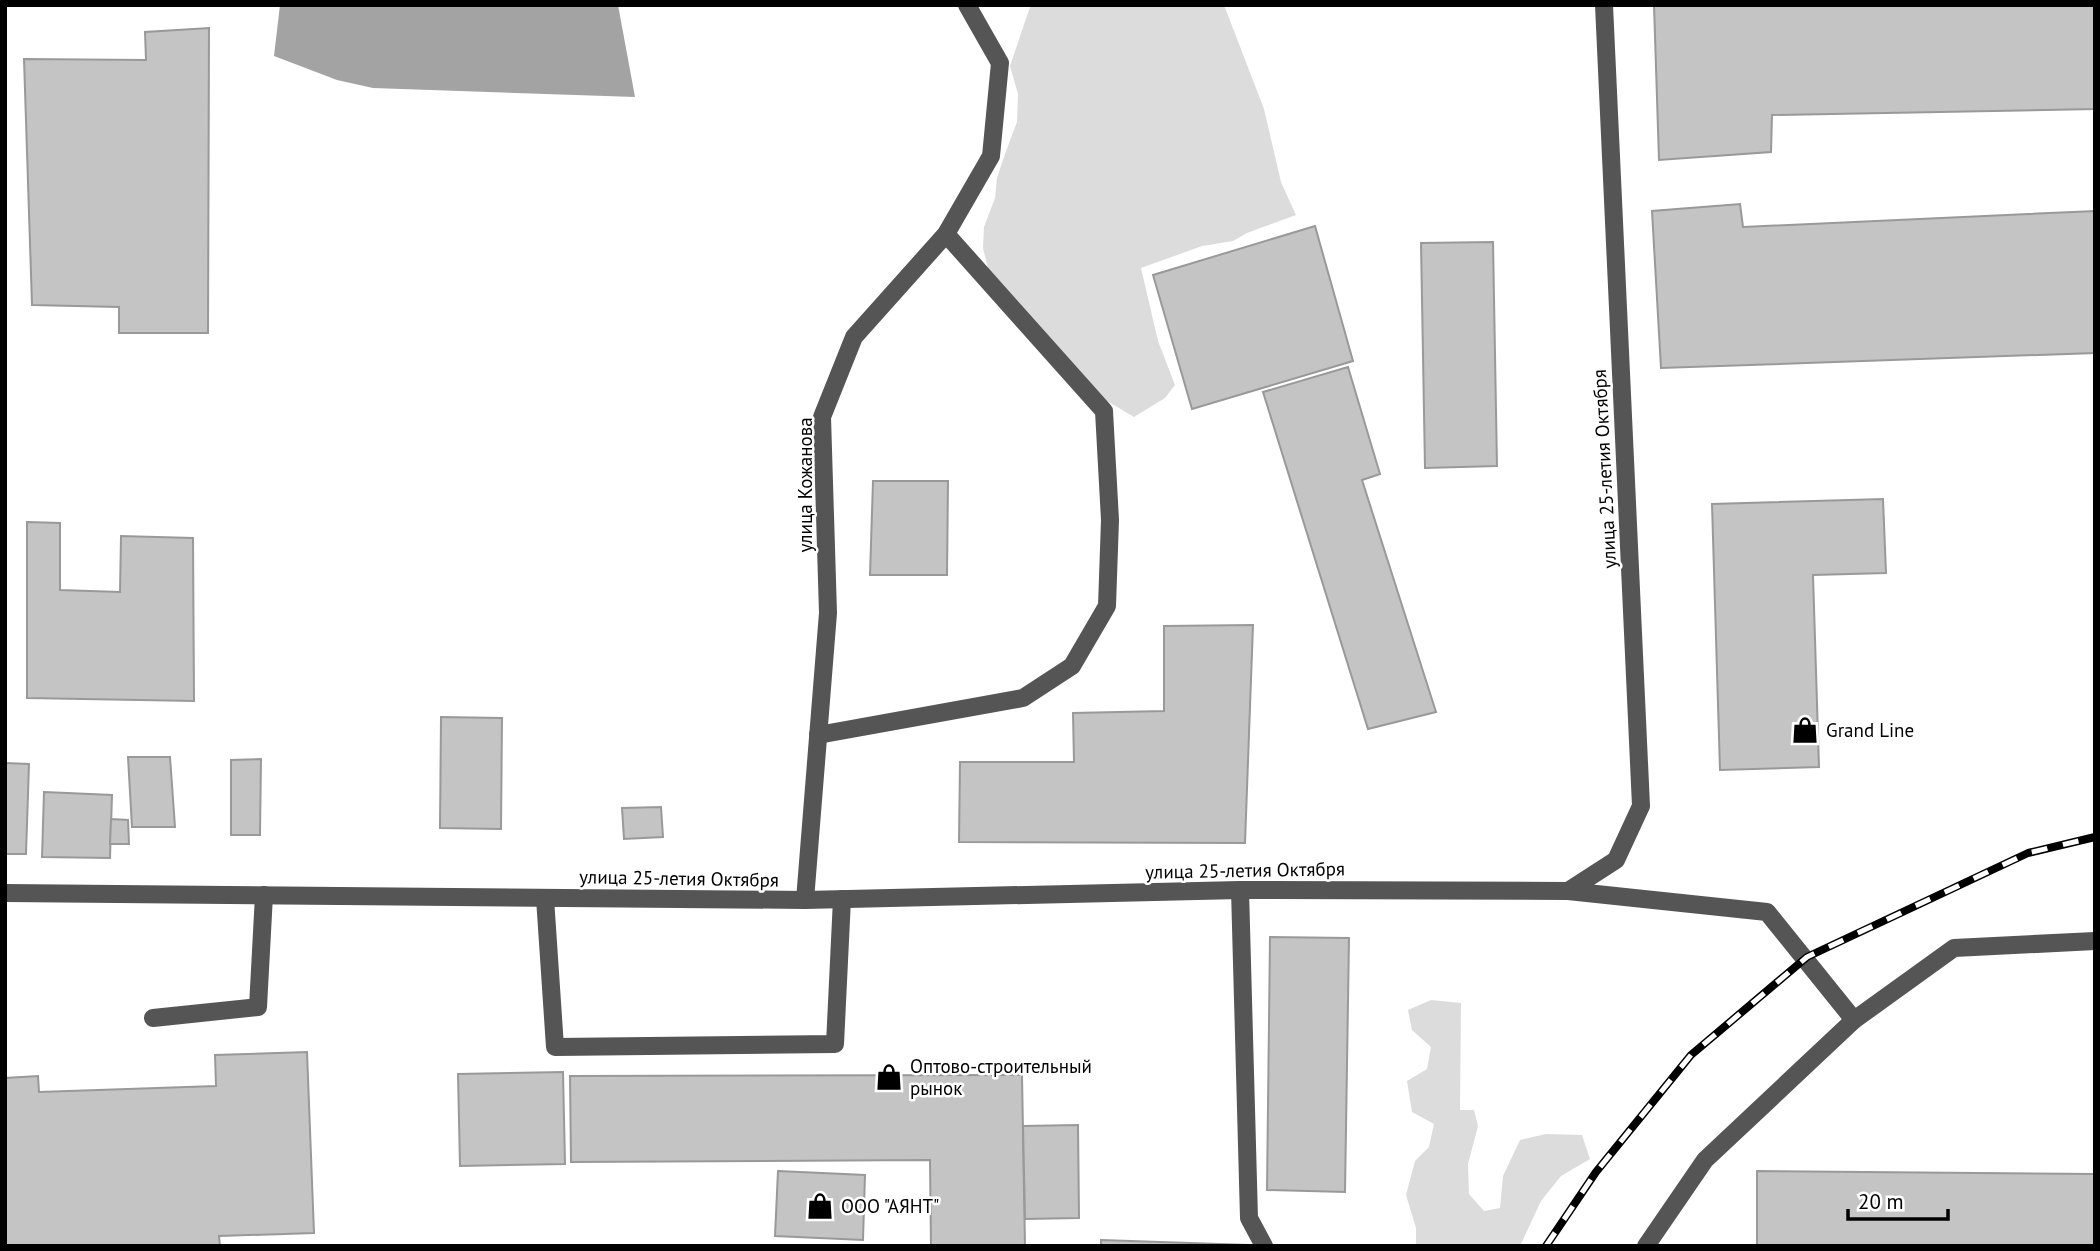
<svg xmlns="http://www.w3.org/2000/svg" width="2100" height="1251" font-family="'PT Sans',sans-serif">
<style>
.green{fill:#dcdcdc}
.water{fill:#a3a3a3}
.building{fill:#c4c4c4;stroke:#999;stroke-width:2}
.lines{fill:none;stroke-linecap:round;stroke-linejoin:round}
.minor{stroke:#555;stroke-width:18}
.rail-casing{stroke:#000;stroke-width:8}
.rail{stroke:#fff;stroke-width:5;stroke-dasharray:16;stroke-linecap:butt}
.labels{text-anchor:middle;dominant-baseline:central;stroke-width:5;stroke-linejoin:round;paint-order:stroke}
.street-label{font-size:19px;fill:#000;stroke:#fff}
.poi-label{font-size:19px;fill:#000;stroke:#fff;text-anchor:start}
</style>
<rect width="100%" height="100%" fill="#fff"/>
<g class="green">
<polygon points="1028,5 1224,5 1264,109 1281,182 1296,215 1247,233 1233,241 1202,246 1141,268 1158,341 1175,385 1165,398 1134,417 1107,401 990,277 983,248 984,227 995,198 997,178 1005,154 1017,122 1018,94 1010,66 1030,7"/>
<polygon points="1431,1000 1461,1003 1460,1110 1474,1110 1478,1126 1468,1164 1469,1194 1484,1211 1500,1208 1503,1176 1520,1140 1546,1134 1582,1135 1590,1159 1561,1176 1541,1201 1520,1246 1416,1246 1416,1228 1406,1195 1415,1161 1429,1147 1434,1124 1412,1112 1407,1081 1427,1069 1431,1047 1412,1030 1408,1010"/>
</g>
<polygon class="water" points="280,5 618,5 635,97 373,88 337,80 274,56"/>
<g class="building">
<polygon points="1654,5 2095,5 2095,109 1772,115 1771,152 1659,160"/>
<polygon points="209,28 208,333 119,333 119,307 32,305 24,59 146,60 145,32"/>
<polygon points="1740,204 1743,227 2095,211 2095,353 1661,368 1652,211"/>
<polygon points="1315,226 1353,361 1192,409 1153,275"/>
<polygon points="1493,242 1497,466 1425,468 1421,243"/>
<polygon points="1348,367 1380,474 1362,480 1436,712 1368,729 1263,392"/>
<polygon points="873,481 948,481 947,575 870,575"/>
<polygon points="1883,499 1886,573 1813,575 1819,767 1720,770 1712,504"/>
<polygon points="27,522 60,523 60,590 120,592 121,536 193,538 194,701 27,698"/>
<polygon points="1253,625 1245,843 959,842 960,762 1074,762 1073,713 1164,711 1164,626"/>
<polygon points="441,717 502,718 501,829 440,828"/>
<polygon points="128,757 170,757 175,827 132,827"/>
<polygon points="261,759 260,835 231,835 231,760"/>
<polygon points="5,763 29,764 26,854 5,854"/>
<polygon points="44,792 112,795 110,858 42,857"/>
<polygon points="661,807 663,837 624,839 622,808"/>
<polygon points="111,819 128,820 129,844 110,844"/>
<polygon points="1270,937 1349,938 1345,1192 1267,1190"/>
<polygon points="307,1052 314,1233 219,1236 220,1246 6,1246 5,1078 38,1076 39,1092 216,1086 215,1055"/>
<polygon points="563,1072 565,1164 460,1166 458,1074"/>
<polygon points="1022,1075 1025,1246 931,1246 930,1160 571,1162 570,1076"/>
<polygon points="1078,1125 1079,1218 1025,1219 1023,1126"/>
<polygon points="778,1171 865,1175 863,1240 775,1236"/>
<polygon points="1757,1171 2095,1174 2095,1246 1757,1246"/>
<polygon points="1101,1240 1249,1245 1249,1246 1101,1246"/>
</g>
<g class="lines">
<g class="minor">
<polyline points="818,735 1023,698 1072,666 1107,606 1110,520 1104,411 946,234"/>
<polyline points="1240,890 1249,1218 1264,1246"/>
<polyline points="1568,891 1616,860 1641,806 1604,5"/>
<polyline points="5,893 805,900 1240,890 1568,891 1767,912 1854,1020"/>
<polyline points="545,898 555,1047 835,1044 842,899"/>
<polyline points="805,900 828,613 822,417 854,337 946,234 991,156 1000,63 967,5"/>
<polyline points="153,1018 258,1007 264,895"/>
<polyline points="1646,1246 1705,1160 1854,1020 1954,948 2095,941"/>
</g>
<defs>
<polyline id="rail" points="1546,1246 1596,1172 1691,1055 1807,957 2028,853 2095,837"/>
</defs>
<use href="#rail" class="rail-casing"/>
<use href="#rail" class="rail"/>
</g>
<defs>
<symbol id="shop-bare" viewBox="-9 -9 18 18"><path d="M-5-2.5h2.3a2.7 3.5 0 0 1 5.4 0H5L5.5 6h-11ZM-1.5-2.5h3a1.5 2.3 0 0 0-3 0Z" fill="#000" stroke="#fff" stroke-width="2.5" paint-order="stroke"/></symbol>
</defs>
<g fill-rule="evenodd">
<use href="#shop-bare" x="1786" y="711" width="38" height="38"/>
<use href="#shop-bare" x="870" y="1058" width="38" height="38"/>
<use href="#shop-bare" x="801" y="1187" width="38" height="38"/>
</g>
<g class="labels">
<g class="street-label">
<text transform="translate(1604 469) rotate(-93)">улица 25-летия Октября</text>
<text transform="translate(805 485) rotate(-90)">улица Кожанова</text>
<text transform="translate(1245 870) rotate(-1)">улица 25-летия Октября</text>
<text transform="translate(679 878) rotate(1)">улица 25-летия Октября</text>
</g>
<g class="poi-label">
<text x="1826" y="730">Grand Line</text>
<text x="910" y="1066">Оптово-строительный<tspan x="910" dy="22">рынок</tspan></text>
<text x="841" y="1206">ООО "АЯНТ"</text>
</g>
</g>
<rect width="2100" height="1251" fill="none" stroke="#000000" stroke-width="14"/>
<path d="M1848 1209v10h100v-10" fill="none" stroke="#000000" stroke-width="3.5"/>
<text x="1858" y="1209" font-size="21" fill="#000000" stroke="#ffffff" stroke-width="5" paint-order="stroke">20 m</text>
</svg>
